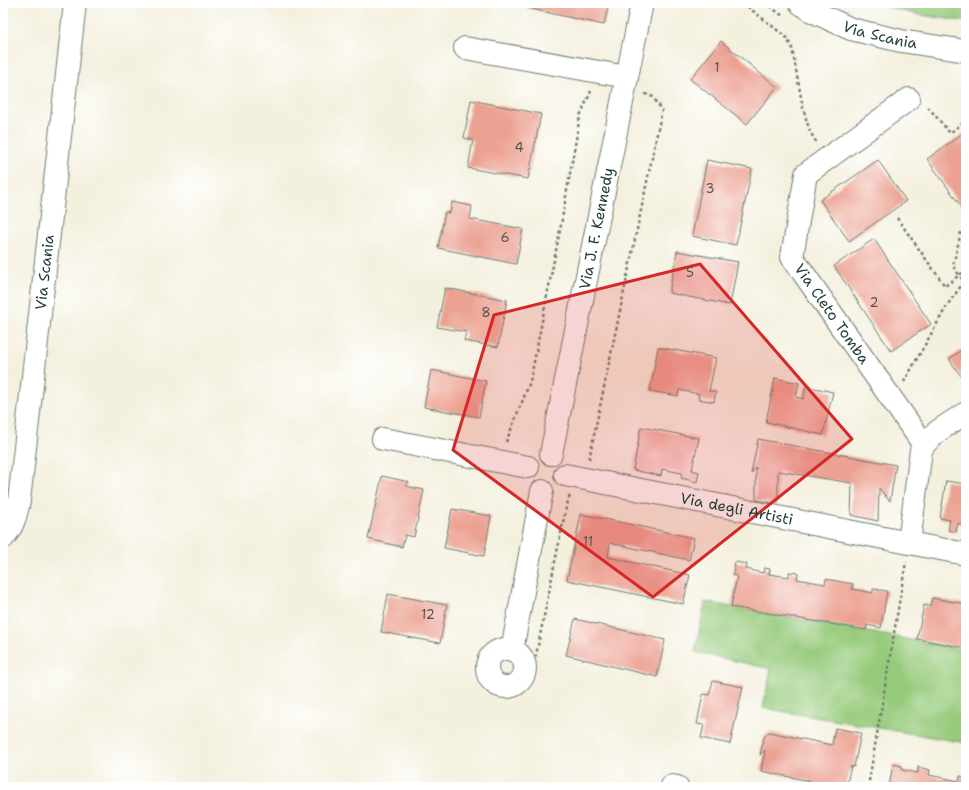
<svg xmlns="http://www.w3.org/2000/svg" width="969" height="790" font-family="'Shantell Sans',sans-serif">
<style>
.green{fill:#97cb7c;stroke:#5b8458}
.building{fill:#eca293}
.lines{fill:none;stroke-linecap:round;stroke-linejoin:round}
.minor-casing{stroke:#6a7c70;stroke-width:24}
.path{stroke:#6a7c70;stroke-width:2.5;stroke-dasharray:3 3;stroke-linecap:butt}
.minor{stroke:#fff;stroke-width:22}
.marked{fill:#d62828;fill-opacity:0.2;stroke:#d62828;stroke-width:3;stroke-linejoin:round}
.labels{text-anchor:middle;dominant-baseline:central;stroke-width:4;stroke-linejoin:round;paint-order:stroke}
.number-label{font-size:13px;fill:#52564c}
.street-label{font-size:15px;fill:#1f3d34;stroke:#fff}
</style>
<rect width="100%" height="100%" fill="#fff"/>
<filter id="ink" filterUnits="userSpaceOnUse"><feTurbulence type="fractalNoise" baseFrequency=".025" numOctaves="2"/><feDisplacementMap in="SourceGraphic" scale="8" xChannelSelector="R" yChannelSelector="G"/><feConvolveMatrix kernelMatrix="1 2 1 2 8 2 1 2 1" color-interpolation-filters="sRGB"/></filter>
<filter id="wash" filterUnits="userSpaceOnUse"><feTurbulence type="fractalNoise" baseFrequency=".012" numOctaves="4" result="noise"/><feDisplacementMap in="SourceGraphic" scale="16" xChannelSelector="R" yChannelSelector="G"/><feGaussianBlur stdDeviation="0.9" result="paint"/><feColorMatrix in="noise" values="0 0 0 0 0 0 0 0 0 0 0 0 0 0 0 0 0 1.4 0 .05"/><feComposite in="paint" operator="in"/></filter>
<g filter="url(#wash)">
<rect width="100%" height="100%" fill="#f4f0de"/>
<g class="green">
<polygon points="872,3 966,3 966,22 915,14"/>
<polygon points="705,602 966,650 966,743 763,708 771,669 695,652"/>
</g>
<g id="blocks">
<g class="building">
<polygon points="528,3 609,3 604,25 527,8"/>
<polygon points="721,41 777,87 747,124 690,79"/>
<polygon points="471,100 541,114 528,179 468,168 473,140 464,138"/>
<polygon points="966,131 966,213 927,159"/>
<polygon points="707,160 752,169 736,245 692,236"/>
<polygon points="878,160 906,201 849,241 820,200"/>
<polygon points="452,202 472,206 470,219 523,229 516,264 438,248 445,212 450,213"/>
<polygon points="874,239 931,324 891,351 834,266"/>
<polygon points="677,251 738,262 730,305 669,293"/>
<polygon points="445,288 507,300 498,347 464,341 466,332 437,327"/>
<polygon points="658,347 716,358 709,391 716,392 714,402 698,399 699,394 679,390 678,396 650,391"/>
<polygon points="966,347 966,383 949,359"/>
<polygon points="431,370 486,381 479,417 424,407"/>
<polygon points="775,378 799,383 796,397 803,399 806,386 833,392 823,435 766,422"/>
<polygon points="641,427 699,438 692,470 699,472 697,482 681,478 682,473 662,469 661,476 633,470"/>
<polygon points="758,439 896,465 890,501 879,488 878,521 851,515 852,483 778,471 778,504 756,500 756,467 751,474"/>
<polygon points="382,476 409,482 406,486 424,490 414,537 405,535 402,547 368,539"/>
<polygon points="946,481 966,484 966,525 958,523 956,532 948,530 950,520 940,518"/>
<polygon points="452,509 491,516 484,556 444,548"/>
<polygon points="581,514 694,538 689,560 610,543 608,557 690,575 683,604 567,580"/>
<polygon points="735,562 747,564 746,569 763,573 764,568 770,569 769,574 789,577 789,572 798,573 797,579 825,584 826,579 853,584 852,589 873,593 873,589 887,591 881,628 867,625 866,630 731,607 737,576 733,575"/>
<polygon points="388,594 447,605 440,643 381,632"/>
<polygon points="932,598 966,604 966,648 917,639 924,605 930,606"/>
<polygon points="575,619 665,640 657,677 566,655"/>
<polygon points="713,681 743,687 730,744 701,738 704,725 697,724 703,694 709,695"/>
<polygon points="835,728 861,733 854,767 851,766 846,787 825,787 809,784 810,781 761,771 765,750 760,755 764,737 769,732 832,745"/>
<polygon points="893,764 902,766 902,770 918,773 918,767 930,770 929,775 959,781 960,776 966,777 966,787 889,787"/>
</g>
</g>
</g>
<g filter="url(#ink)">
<use href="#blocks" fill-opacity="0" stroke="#6a7c70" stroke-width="1"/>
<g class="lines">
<defs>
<g id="minor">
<path id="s1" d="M800,3L812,11L851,29L901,41L966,51"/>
<polyline points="465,48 627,77"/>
<path id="s2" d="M909,99L806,174L792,257L924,445"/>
<path d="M966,413C951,423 930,433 921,450L909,543L966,554"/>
<polyline points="383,439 528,467"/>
<path id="s3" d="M551,454L642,3"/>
<path id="s4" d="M565,475L909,543"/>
<path id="s5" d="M3,538C13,527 16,516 19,501L75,3"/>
<circle cx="506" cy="668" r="19"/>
<polyline points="512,650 542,491"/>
<polyline points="672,786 677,787"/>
</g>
</defs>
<use href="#minor" class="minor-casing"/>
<g class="path">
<polyline points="743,3 786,37 792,48 803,108 810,132 817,143"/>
<polyline points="765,3 783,16"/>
<polyline points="928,107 950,133 966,120"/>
<polyline points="897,218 945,286 966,270"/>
<polyline points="904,382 948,304 964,282 953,266 961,232"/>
<polyline points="506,442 530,382 561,225 580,116 591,91"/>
<polyline points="589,459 662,110 653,97 643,93"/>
<polyline points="532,675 566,508 570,495"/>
<polyline points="868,787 906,562"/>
</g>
<use href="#minor" class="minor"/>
</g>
</g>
<path class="marked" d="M700,264L852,439L653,597L453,450L494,315Z"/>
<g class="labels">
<g class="number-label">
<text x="717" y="67">1</text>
<text x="519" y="147">4</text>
<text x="710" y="188">3</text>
<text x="505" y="237">6</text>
<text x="690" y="272">5</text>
<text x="874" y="302">2</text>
<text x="486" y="312">8</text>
<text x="588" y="541">11</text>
<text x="428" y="614">12</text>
</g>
<g class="street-label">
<text stroke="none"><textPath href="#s1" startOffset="87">Via Scania</textPath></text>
<text stroke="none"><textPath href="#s3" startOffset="230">Via J. F. Kennedy</textPath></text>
<text stroke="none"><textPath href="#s5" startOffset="271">Via Scania</textPath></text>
<text stroke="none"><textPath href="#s2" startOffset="281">Via Cleto Tomba</textPath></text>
<text stroke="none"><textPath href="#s4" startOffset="175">Via degli Artisti</textPath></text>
</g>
</g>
<rect width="969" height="790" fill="none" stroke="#fff" stroke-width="16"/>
</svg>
